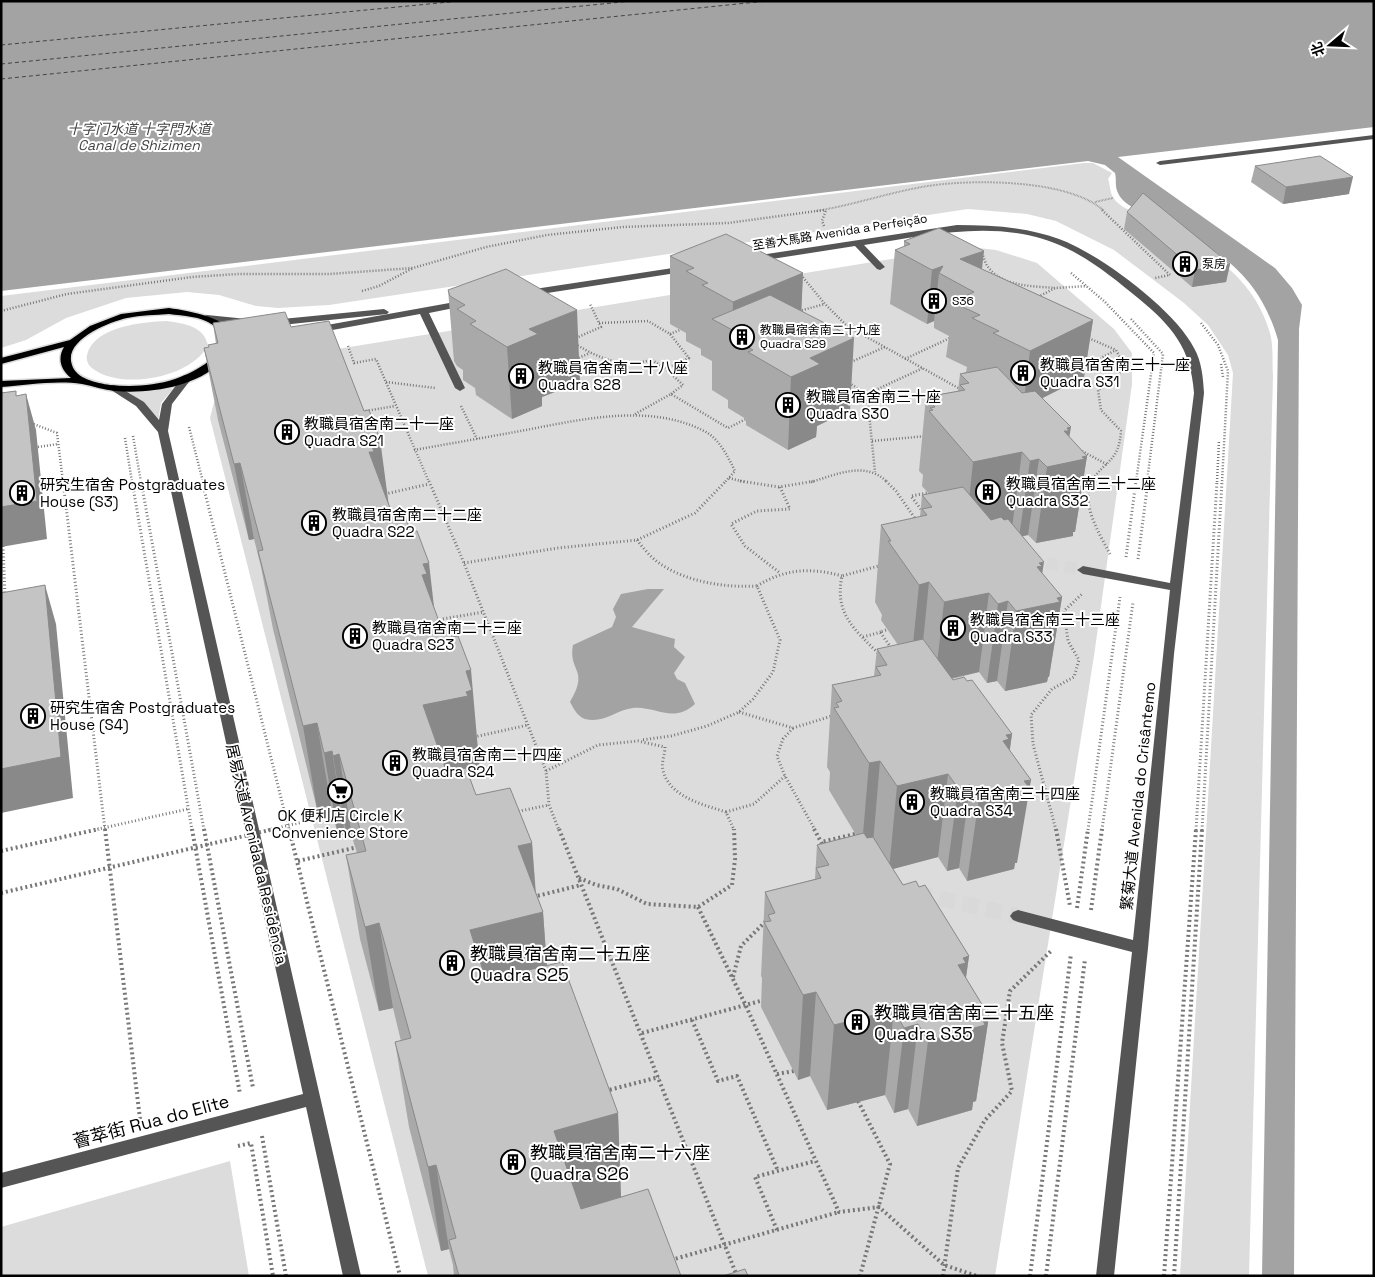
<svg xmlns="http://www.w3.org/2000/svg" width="1375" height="1277" font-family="'Space Grotesk','Noto Sans SC',sans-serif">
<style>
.green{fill:#dcdcdc}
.water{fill:#a3a3a3}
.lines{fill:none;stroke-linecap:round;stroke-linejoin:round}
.ferry{stroke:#444;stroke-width:1;stroke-dasharray:4 3;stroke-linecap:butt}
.minor-tunnel-far1{stroke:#d9d9d9;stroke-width:12;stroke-dasharray:12 6;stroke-linecap:butt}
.minor-tunnel{stroke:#d9d9d9;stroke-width:16;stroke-dasharray:16 8;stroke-linecap:butt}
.major-casing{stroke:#dbdbdb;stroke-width:3}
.path-far3{stroke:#777;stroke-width:2;stroke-dasharray:0.5 1;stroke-linecap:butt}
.path-far2{stroke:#777;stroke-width:2.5;stroke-dasharray:1 2;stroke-linecap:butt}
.path-far1{stroke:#777;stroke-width:3;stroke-dasharray:1 2.5;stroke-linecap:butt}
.path{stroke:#777;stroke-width:4;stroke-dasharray:2 3;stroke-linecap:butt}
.minor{fill:#555;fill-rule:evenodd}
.major{fill:#000;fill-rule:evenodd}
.path-bridge-far1{stroke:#777;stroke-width:3;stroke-dasharray:1 2.5;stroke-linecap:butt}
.path-bridge{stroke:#777;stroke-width:4;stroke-dasharray:2 3;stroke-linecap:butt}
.wall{fill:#a9a9a9}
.shaded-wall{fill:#898989}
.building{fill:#c4c4c4;stroke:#898989}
.labels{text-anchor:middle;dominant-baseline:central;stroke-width:4;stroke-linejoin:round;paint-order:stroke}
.far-street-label{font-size:12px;fill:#000;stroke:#fff}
.far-poi-label{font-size:12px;fill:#000;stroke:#fff;text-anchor:start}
.far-water-label{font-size:14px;font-style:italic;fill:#444;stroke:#fff}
.poi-label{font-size:15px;fill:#000;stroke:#fff;text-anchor:start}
.street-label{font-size:15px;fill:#000;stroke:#fff}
.near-poi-label{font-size:18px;fill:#000;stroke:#fff;text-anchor:start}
.near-street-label{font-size:18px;fill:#000;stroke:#fff}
</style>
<rect width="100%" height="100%" fill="#fff"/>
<g class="green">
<path d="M1084,163H1093L1112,173L1108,179C1110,184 1110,193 1113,197C1120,210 1141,213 1153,220C1202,246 1252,274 1269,330C1274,344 1272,362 1273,376L1249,1276H1180L1233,373L1228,355L1208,325L1184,303L1114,250L1056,221L1027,214L968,209L329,305L278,308L256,306L219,295L187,292L126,298L66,318L26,340L1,348V296Z"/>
<polygon points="978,248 996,250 1037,263 1114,329 1132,353 1132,384 1094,656 995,1276 428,1276 210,418 214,402 288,357 953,249"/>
<path d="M167,321C184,324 203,325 208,345C192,378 120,391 92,368C88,365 86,360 87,355C94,326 143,322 167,321Z"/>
<polygon points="166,388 173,389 161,403 158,421 130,393"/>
<polygon points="230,1161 249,1276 1,1276 1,1227"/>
</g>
<g class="water">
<path d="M1,1H1374V127L1118,157L1275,268L1292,288L1302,305L1299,329L1294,1276H1262L1278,340C1258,272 1217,249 1157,220C1145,213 1126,207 1119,195C1114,186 1117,181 1115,173L1105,165L1088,161L1,291Z"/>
<path d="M648,589H664L632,627L675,639L674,647L685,657L674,673L677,679L685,683L695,704C673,724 656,706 633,708C616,710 603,724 585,719C577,716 574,709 570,702C590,669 568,672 573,645L612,627L616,617L613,609L621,594Z"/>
</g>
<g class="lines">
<g class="ferry">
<polyline points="1,45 460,1"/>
<polyline points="1,64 632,1"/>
<polyline points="1,79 767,1"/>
</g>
<polyline class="minor-tunnel-far1" points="1029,560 1083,570"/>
<polyline class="minor-tunnel" points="916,893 1018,916"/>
<defs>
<path id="major" d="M169,308C196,312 262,323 220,363C195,387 149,394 115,391C104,390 93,386 82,384C56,380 27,385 1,387V381L71,378C61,370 57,359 64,347L1,364V358L70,340L90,326L121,314ZM169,314C184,316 200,316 213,325C247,346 192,374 175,379C154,386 132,387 110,385C97,383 76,379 72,365C63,340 109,322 127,318C141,315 155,315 169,314Z"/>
</defs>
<use href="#major" class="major-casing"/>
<g class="path-far3">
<polyline points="1095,202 1113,198"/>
<path d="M816,211C854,205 890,192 928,186C972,179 1070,179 1104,211"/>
</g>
<g class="path-far2">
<polyline points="1102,210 1170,275 1155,278"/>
<polyline points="824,226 822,221 826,210"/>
<path d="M982,253C984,258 985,263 988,267C1003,287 1033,286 1055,288"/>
<polyline points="1071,273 1104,301 1154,353 1136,482"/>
<polyline points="801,275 825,304 847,326 960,389"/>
<polyline points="362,291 379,286 413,268"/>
<polyline points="1038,297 1055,288 1087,286"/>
<polyline points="1,311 67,294 192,277 238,274 329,274 413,268 486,247 547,235 623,227 728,223 824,210"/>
<polyline points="799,311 825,304"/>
<polyline points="1131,319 1163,354 1147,482"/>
<polyline points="599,323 648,321 670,334 689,358 666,369 683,385 671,394"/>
<polyline points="1201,323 1218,345 1228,371 1222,482"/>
<polyline points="670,334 680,330"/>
<path d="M1086,337L1116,350L1123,363L1118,378L1098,390L1101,410L1121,431C1119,462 1105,460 1091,482"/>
<polyline points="576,338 601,327 590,304"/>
<path d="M575,344C603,360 619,367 652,360L666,369"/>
<polyline points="348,346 354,363 376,359 429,482"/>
<polyline points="576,359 590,353"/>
<polyline points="905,359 950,338"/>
<polyline points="851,362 885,347"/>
<polyline points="1221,364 1223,377"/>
<polyline points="1084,367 1116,350"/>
<polyline points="386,382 435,388"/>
<polyline points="849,383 867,394 875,472"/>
<polyline points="867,394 923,368"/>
<polyline points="461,406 477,439"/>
<polyline points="360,412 395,406"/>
<polyline points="635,414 671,394 728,428 746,419"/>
<polyline points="31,423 57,433 63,482"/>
<polyline points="189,427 203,482"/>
<polyline points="133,436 141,482"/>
<polyline points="125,438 132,482"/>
<polyline points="872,441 927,436"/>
<polyline points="38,447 58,444"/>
<path d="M414,450C448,444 482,438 515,432C576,421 648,401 706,432C720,440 728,457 735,471L725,482"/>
<polyline points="1082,451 1108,465"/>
<polyline points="729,478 745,482"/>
<path d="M811,482C836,475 865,460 887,482"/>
<polyline points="1217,482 1219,441"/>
</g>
<g class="path-far1">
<polyline points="63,481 105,830"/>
<polyline points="132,481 192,830"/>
<polyline points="141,481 204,830"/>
<polyline points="202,481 289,830"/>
<polyline points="429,481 464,563 546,771 549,805 559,830"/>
<polyline points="740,481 779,487 815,481"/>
<polyline points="886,481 896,491 916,520"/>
<path d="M1091,481C1081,505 1099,533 1110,554"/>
<polyline points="780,487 790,509 757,511 731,524 745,546 780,573"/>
<polyline points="385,494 429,484"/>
<polyline points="923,512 911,496 927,493"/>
<path d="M637,540C644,549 652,559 662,565C688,582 726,588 757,586L780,640L773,672L753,699L739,712L707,726L671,736L641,740"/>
<polyline points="3,546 5,596"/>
<polyline points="1126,557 1136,481"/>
<polyline points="1138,559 1148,481"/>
<polyline points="464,563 558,548 637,540 695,513 726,481"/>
<path d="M757,586C784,569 811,567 842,576"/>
<polyline points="436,620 484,612"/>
<polyline points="886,630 880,632 892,649"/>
<polyline points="863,637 881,632"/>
<path d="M878,653C854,629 834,613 842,576L882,565"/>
<polyline points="739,712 793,728 832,716"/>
<polyline points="793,728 783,739 777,756 785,776 815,830"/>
<polyline points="474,737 528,725"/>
<path d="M546,771L598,745L638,741L665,747C665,754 661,763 663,770C669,797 704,805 726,812L734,830"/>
<polyline points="515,812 549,805"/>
<polyline points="726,812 754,804 785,776"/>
<polyline points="94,830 188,809"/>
<polyline points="1056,830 1033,744 1031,715 1052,689 1074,677 1079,660 1068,641 1064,611 1083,593"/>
<polyline points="1088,830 1120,597"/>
<polyline points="1102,830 1133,602"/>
<polyline points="1196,830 1217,481"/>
<polyline points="1202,830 1222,481"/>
</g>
<g class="path">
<polyline points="105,829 140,1119"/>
<polyline points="192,829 240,1094"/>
<polyline points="204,829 253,1088"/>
<polyline points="289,829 400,1276"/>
<polyline points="559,829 737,1276"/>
<polyline points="814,829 821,842"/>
<polyline points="1056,829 1070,906"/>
<polyline points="822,844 821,842 855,834"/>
<polyline points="1,851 99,829"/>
<polyline points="298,861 358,847"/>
<polyline points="579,878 596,885 617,889 647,904 698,907 732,885 735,859 734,829"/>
<polyline points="533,897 581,885"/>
<polyline points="698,907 746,1006 839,1212 879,1207 944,1265 977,1276"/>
<polyline points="1077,908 1088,829"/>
<polyline points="1091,910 1102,829"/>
<polyline points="733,977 741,946 765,922"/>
<polyline points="692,1020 718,1081 737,1076 778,1171"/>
<polyline points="642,1033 764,1000"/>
<polyline points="777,1074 794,1071"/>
<polyline points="605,1091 659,1077"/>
<polyline points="858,1101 890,1164 860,1276"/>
<polyline points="262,1136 286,1276"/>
<polyline points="238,1146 251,1143 273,1276"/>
<polyline points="777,1230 755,1177 815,1161"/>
<polyline points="671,1260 839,1212"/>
<polyline points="943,1276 958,1168 985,1120 1012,1091 1002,1043 1010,991 1052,950"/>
<polyline points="1030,1276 1071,954"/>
<polyline points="1046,1276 1085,959"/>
<polyline points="1164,1276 1196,829"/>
<polyline points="1174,1276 1202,829"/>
</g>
<g class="minor">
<polygon points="1374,135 1374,139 1160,165 1156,163 1160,161"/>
<path d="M957,225C991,225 1027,227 1059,239C1100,254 1175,310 1194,348C1202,362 1203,378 1204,393L1174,654L1148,948L1114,1276H1096L1132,952L1018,922L1013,920L1010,916L1013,912L1018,910L1133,940L1170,590L1083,574L1077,570L1083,566L1170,583L1194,393C1191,348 1172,326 1138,298C1116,280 1093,261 1066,248C1003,217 929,235 864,245L885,267L880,270L877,269L855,246L753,262L748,259L753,256Z"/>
<polygon points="686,266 691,269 689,271 528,296 523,293 528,290"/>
<polygon points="466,300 469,301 469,305 429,313 465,388 460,391 455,388 420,314 316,333 311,330 316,327"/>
<polygon points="384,309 389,312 387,314 272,326 267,323 272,320"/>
<polygon points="207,315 247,319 252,322 247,325 204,320 204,316"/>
<polygon points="187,375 192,378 172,404 168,431 361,1276 343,1276 306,1107 1,1188 1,1173 303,1094 158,432 136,406 108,388 113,385 117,386 144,402 159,420 162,404 183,376"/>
</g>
<use href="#major" class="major"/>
<polyline class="path-bridge-far1" points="268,830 333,815"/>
<polyline class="path-bridge" points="1,893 274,829"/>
</g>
<g class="wall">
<polygon points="1255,166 1349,194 1283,204 1251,182"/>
<polygon points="1127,212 1230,264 1226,282 1192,287 1124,229"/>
<polygon points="904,241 982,269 1093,320 1084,377 1042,398 1069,437 1087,456 1075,532 1073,532 1073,536 1036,543 1028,535 1022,536 1042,574 1062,597 1049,677 1048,677 1047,682 1005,691 997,681 987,683 979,672 952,679 1012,734 1010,750 1017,863 1015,863 1014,869 967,881 959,868 947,871 938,857 893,869 903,885 969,956 966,978 989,1016 976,1101 973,1102 972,1110 917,1126 908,1109 894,1113 885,1095 827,1110 810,1076 798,1080 761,1007 762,978 761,976 765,892 815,879 817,845 856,835 829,790 830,772 827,767 832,685 874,676 877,649 898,645 881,620 882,615 875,602 881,525 920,517 922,495 929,494 922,486 923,475 919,471 926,397 958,391 960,374 966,372 967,367 946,357 949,336 934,328 934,321 927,324 890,304 895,250 904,247"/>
<polygon points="670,256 803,273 801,311 850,410 817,426 816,437 788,450 746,425 746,419 728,408 728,400 712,390 712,361 701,355 701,349 686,341 686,333 670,324"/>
<polygon points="448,290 580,382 542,397 542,406 512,419 476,395 475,388 463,380 463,370 457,366 454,361"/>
<polygon points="213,323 291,327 389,506 434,609 479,751 478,751 480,772 475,773 476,777 470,779 476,795 532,843 536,893 543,912 547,965 618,1113 621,1197 681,1276 454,1276 453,1265 449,1249 441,1251 409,1127 395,1042 401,1041 393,1008 379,1011 360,939 346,855 357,853 352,837 347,839 345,834 338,836 331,806 317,809 273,629 261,567 254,539 249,540 218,420 204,348 209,347 216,344"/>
</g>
<g class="shaded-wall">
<polygon points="1353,177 1349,194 1283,204 1286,187"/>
<polygon points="984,251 978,305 974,292 960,259"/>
<polygon points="1230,264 1226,282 1192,287 1195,270"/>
<polygon points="943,266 939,273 934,321 927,324 932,270"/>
<polygon points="803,273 800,342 738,333 732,330 733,302"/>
<polygon points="577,310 580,382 542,397 542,406 512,419 507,347 529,329"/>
<polygon points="1093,320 1084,377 1023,408 1030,351"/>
<polygon points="854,338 850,410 817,426 816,437 788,450 791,377 810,358"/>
<polygon points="26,394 36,430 47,539 1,547 1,507"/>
<polygon points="1071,427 1065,463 1082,457 1087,456 1075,532 1073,532 1073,536 1036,543 1047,467 1067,428"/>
<polygon points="380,439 390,514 369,452 375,440"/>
<polygon points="1022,452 1012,528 965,538 973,462"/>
<polygon points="1039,459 1028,535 1019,537 1030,461"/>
<polygon points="240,463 254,539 249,540 234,464"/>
<polygon points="1044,562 1037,607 1057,598 1062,597 1049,677 1048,677 1047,682 1005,691 1016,611 1037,567 1039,563"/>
<polygon points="429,563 438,642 422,575 423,564"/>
<polygon points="929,582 921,662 911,664 919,585"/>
<polygon points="45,585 56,624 73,798 1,813 1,769"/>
<polygon points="989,593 979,672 935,682 944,602"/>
<polygon points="1008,601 997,681 987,683 998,604"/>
<polygon points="471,670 480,772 475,773 476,777 433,787 423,705 466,671"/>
<polygon points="317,723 331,806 317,809 303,726"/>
<polygon points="1012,734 1003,792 1024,781 1031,780 1017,863 1015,863 1014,869 967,881 979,798 1003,741 1006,735"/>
<polygon points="332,751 345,834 338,836 324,753"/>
<polygon points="339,754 352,837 347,839 333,756"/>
<polygon points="880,761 873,844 862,846 869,763"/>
<polygon points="948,774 938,857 889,870 897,786"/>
<polygon points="970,785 959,868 947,871 958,788"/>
<polygon points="532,843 537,914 543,912 549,997 479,1015 470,930 518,846"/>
<polygon points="379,923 393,1008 379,1011 365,927"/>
<polygon points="969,956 958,1033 982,1018 989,1016 976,1101 973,1102 972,1110 917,1126 928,1041 958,965 963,958"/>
<polygon points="816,992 810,1076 798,1080 803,995"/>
<polygon points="894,1010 885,1095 827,1110 834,1025"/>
<polygon points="918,1024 908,1109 894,1113 904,1028"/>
<polygon points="618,1113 621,1198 561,1216 554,1131"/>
<polygon points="436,1165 449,1249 441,1251 428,1167"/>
</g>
<g class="building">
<polygon points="1320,156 1353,177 1286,187 1255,166"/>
<polygon points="1143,193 1230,264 1195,270 1127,212"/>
<polygon points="939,228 984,251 960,259 1093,320 1030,351 993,333 999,331 972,318 980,315 952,302 974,292 939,273 943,266 932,270 895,250 910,244 904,241"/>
<polygon points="726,234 803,273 733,302 702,285 708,283 686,271 694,268 670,256"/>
<polygon points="506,269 577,310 529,329 538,334 507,347 470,324 476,321 457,309 465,305 450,296 448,290"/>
<polygon points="770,295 854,338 810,358 820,364 791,377 748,352 753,350 729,336 738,333 712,319"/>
<polygon points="285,312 291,327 329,321 364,411 369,410 380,439 375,440 377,445 372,446 374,452 369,452 393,516 398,515 400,518 405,517 411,532 417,531 429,563 423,564 427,574 422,575 440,624 446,623 452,637 458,636 471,670 466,671 472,690 466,692 468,696 423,705 447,773 466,768 476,795 510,788 532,843 518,846 543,912 470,930 486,980 562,962 618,1113 554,1131 581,1209 648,1189 681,1276 459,1276 449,1240 456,1238 436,1165 428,1167 395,1042 411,1038 379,923 365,927 346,855 366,851 339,754 333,756 332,751 324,753 317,723 303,726 258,551 263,550 251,505 240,463 234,464 204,348 209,347 208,345 218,343 213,323"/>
<polygon points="997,367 1022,393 1035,391 1071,427 1067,428 1069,431 1064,431 1087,456 1082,457 1085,459 1047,467 1039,459 1030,461 1022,452 973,462 929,411 933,410 930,408 935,407 926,397 965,390 960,385 969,383 960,374"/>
<polygon points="16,391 16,396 26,394 37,501 1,507 1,393"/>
<polygon points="963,487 991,520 1001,517 1004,520 1008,519 1044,562 1039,563 1042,566 1037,567 1062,597 1057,598 1060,602 1016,611 1008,601 998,604 989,593 944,602 929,582 919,585 888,541 891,541 881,525 927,515 922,509 932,507 922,495"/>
<polygon points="45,585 61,757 1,769 1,593"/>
<polygon points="923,639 953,680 964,677 967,681 972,680 1012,734 1006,735 1009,739 1003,741 1031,780 1024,781 1028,786 979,798 970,785 958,788 948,774 897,786 880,761 869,763 834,708 839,707 836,703 842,701 832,685 881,675 876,667 887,665 877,649"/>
<polygon points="864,833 867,838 873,837 903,885 916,881 919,887 925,885 969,956 963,958 966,963 958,965 989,1016 982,1018 985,1025 928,1041 918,1024 904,1028 894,1010 834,1025 816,992 803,995 764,922 771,921 768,915 775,913 765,892 821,878 816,868 829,865 817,845"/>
<polygon points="745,1269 748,1276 723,1276"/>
</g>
<defs>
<symbol id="building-ring" viewBox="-11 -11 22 22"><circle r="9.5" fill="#fff" stroke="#000" stroke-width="1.5"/><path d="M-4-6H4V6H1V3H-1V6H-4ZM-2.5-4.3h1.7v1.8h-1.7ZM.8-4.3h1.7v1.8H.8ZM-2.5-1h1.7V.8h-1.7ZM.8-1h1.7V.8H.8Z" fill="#000"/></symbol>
<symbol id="supermarket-ring" viewBox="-11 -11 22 22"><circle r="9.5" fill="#fff" stroke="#000" stroke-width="1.5"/><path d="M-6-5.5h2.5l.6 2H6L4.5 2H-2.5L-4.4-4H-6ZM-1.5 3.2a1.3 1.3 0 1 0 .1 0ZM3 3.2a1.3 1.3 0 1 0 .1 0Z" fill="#000"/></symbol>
</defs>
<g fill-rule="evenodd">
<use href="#building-ring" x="1171" y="250" width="28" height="28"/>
<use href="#building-ring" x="920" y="287" width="28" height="28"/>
<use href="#building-ring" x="728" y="323" width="28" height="28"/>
<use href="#building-ring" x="1009" y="359" width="28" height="28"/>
<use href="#building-ring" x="507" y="362" width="28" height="28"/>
<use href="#building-ring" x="774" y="391" width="28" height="28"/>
<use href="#building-ring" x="273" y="418" width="28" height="28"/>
<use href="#building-ring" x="974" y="478" width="28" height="28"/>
<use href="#building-ring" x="8" y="479" width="28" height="28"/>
<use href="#building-ring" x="300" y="509" width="28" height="28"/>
<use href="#building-ring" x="939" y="614" width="28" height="28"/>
<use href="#building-ring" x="341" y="622" width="28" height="28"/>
<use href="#building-ring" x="19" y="702" width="28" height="28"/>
<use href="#building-ring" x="381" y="749" width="28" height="28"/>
<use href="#supermarket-ring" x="326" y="777" width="28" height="28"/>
<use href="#building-ring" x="898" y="788" width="28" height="28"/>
<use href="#building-ring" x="438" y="949" width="28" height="28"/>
<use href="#building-ring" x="843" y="1008" width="28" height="28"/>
<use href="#building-ring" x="499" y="1148" width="28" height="28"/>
</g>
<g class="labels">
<g class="far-street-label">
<text transform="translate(840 232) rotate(-9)">至善大馬路 Avenida a Perfeição</text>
</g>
<g class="far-poi-label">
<text x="1202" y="264">泵房</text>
<text x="952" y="301">S36</text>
<text x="760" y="330">教職員宿舍南二十九座<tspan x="760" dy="14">Quadra S29</tspan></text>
</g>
<g class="far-water-label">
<text x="139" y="129">十字门水道 十字門水道<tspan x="139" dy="16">Canal de Shizimen</tspan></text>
</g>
<g class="poi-label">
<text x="1040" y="364">教職員宿舍南三十一座<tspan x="1040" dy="17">Quadra S31</tspan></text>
<text x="538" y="367">教職員宿舍南二十八座<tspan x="538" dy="17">Quadra S28</tspan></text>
<text x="806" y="396">教職員宿舍南三十座<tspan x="806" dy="17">Quadra S30</tspan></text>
<text x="304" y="423">教職員宿舍南二十一座<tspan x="304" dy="17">Quadra S21</tspan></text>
<text x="1006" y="483">教職員宿舍南三十二座<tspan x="1006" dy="17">Quadra S32</tspan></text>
<text x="40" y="484">研究生宿舍 Postgraduates<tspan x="40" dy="17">House (S3)</tspan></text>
<text x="332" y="514">教職員宿舍南二十二座<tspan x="332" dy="17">Quadra S22</tspan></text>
<text x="970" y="619">教職員宿舍南三十三座<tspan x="970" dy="17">Quadra S33</tspan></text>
<text x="372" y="627">教職員宿舍南二十三座<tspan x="372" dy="17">Quadra S23</tspan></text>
<text x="50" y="707">研究生宿舍 Postgraduates<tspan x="50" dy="17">House (S4)</tspan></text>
<text x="412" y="754">教職員宿舍南二十四座<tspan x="412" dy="17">Quadra S24</tspan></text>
<text x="930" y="793">教職員宿舍南三十四座<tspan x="930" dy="17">Quadra S34</tspan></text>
<text x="340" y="815" text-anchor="middle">OK 便利店 Circle K<tspan x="340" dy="17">Convenience Store</tspan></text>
</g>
<g class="street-label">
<text transform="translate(1138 796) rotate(-84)">繁菊大道 Avenida do Crisântemo</text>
<text transform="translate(257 854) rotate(77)">居易大道 Avenida da Residência</text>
</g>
<g class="near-poi-label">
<text x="470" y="953">教職員宿舍南二十五座<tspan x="470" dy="21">Quadra S25</tspan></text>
<text x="874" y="1012">教職員宿舍南三十五座<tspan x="874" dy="21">Quadra S35</tspan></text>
<text x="530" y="1152">教職員宿舍南二十六座<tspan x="530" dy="21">Quadra S26</tspan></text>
</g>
<g class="near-street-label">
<text transform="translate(151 1121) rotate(-15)">薈萃街 Rua do Elite</text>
</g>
</g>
<rect width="1375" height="1277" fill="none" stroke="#000000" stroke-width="5"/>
<g transform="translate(1330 45) rotate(251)" stroke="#ffffff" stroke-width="4" paint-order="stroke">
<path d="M0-4L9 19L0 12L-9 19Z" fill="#000000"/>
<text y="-8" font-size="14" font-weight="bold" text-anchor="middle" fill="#000000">北</text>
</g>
</svg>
